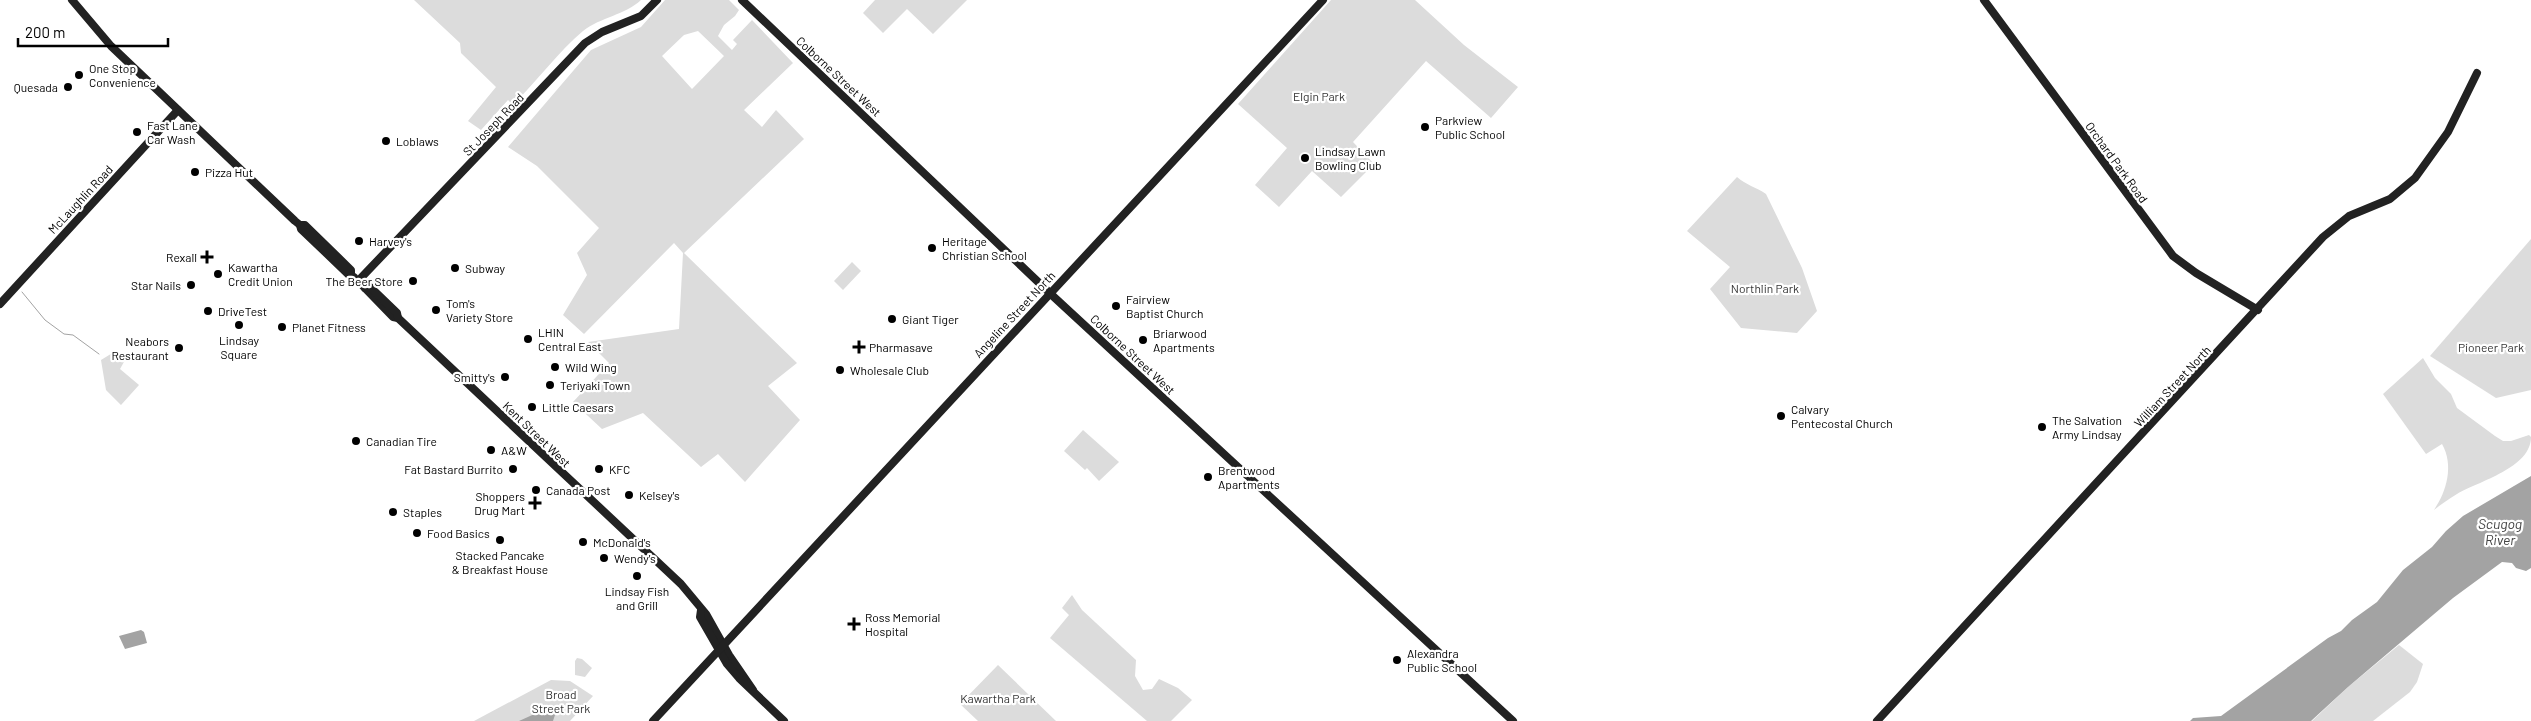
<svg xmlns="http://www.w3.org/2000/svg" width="2531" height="721" font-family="Barlow,sans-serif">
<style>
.green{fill:#dcdcdc;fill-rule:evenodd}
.water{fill:#a3a3a3}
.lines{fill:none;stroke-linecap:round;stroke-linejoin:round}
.stream{stroke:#a3a3a3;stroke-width:1}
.secondary{stroke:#222;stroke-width:8}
.poi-dot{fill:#000;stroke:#fff;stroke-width:2}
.labels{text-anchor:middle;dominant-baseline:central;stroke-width:4.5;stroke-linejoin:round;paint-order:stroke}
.poi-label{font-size:12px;fill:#000;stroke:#fff;text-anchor:start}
.street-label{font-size:12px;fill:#000;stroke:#fff}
.park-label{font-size:12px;fill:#333;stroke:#fff}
.water-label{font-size:14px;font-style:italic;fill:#444;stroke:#fff}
</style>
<rect width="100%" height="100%" fill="#fff"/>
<g class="green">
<path d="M414,0H641C625,15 601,17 583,31C559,51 536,82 513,105L508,100L481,130L468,121L496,87L461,53L460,43Z"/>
<path d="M665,0H729L739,10L735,16L724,25L718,36L732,50L737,44L733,40L752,20L793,63L744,110L762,127L776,110L804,139L684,253L797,363L768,386L800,420L745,482L718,454L701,467L643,413L602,429L573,402L609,363L588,342L679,329L683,253L674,243L584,334L563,315L587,275L577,253L599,228L537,166L508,147L591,50L641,27ZM698,31L724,56L692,89L662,56L684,35Z"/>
<polygon points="875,0 967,0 933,34 907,9 883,33 863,13"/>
<polygon points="1331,0 1415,0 1464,45 1518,87 1491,118 1426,61 1353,142 1374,164 1341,197 1312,171 1279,207 1255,185 1287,148 1238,104"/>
<path d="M1737,177C1746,185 1756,187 1766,194L1802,268L1817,311L1797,333L1741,328L1710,289L1730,267L1687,231Z"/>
<polygon points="2531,239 2531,390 2496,398 2430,356"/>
<polygon points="852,262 861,271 843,290 834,281"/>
<polygon points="114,352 116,358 121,356 125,360 120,369 139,385 121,405 106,390 101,360"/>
<path d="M2423,358L2435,378L2451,394L2457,408L2495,436L2503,441H2511L2529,435L2531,437C2531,468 2479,481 2457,494C2449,499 2441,504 2434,510C2447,491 2454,465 2442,444L2426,454L2383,394Z"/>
<polygon points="1083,430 1119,462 1099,481 1087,468 1085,470 1064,451"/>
<polygon points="1072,595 1082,610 1136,660 1135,676 1143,690 1152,689 1159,679 1178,688 1192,700 1171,721 1147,721 1050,638 1069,615 1062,608"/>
<polygon points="2399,645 2423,664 2417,682 2410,692 2373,721 2312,721 2348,687"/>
<polygon points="577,658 582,659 592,668 585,677 575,675 575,661"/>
<polygon points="998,665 1056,721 978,721 960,704"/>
<polygon points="551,680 570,681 593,696 570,721 474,721"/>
</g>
<g class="water">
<polygon points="2531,476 2531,568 2526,571 2516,568 2512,563 2502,562 2453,598 2348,687 2311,721 2190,721 2193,718 2221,716 2328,638 2341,631 2352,620 2377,602 2403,570 2432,547 2446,531 2463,516"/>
<polygon points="141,630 144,632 147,643 125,649 119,636"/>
<polygon points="550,707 556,712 553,721 519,721"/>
</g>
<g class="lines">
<polyline class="stream" points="22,292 45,320 64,334 73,335 99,354"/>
<g class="secondary">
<polyline points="72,0 111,46 295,221 300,225 305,225 351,270 351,274"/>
<polyline points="742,0 1055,298 1513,721"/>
<polyline points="1984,0 2173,256 2196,273 2258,310"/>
<polyline points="300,225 301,229 348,274 354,277"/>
<polyline points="358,281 585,43 602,32 641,16 657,0"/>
<polyline points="362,285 393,317 398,318"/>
<polyline points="365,288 370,287 397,313 398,318 681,584 706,614 729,655 753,690"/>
<polyline points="0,304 178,110"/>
<polyline points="701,610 700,617 727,664 739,678 784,721"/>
<polyline points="653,721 1323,0"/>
<polyline points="1877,721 2323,237 2349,216 2390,199 2415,178 2448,132 2477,73"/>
</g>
</g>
<g class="poi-dot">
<circle cx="79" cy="75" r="5"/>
<circle cx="68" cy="87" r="5"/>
<circle cx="1425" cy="127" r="5"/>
<circle cx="137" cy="132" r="5"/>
<circle cx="386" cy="141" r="5"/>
<circle cx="1305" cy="158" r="5"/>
<circle cx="195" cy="172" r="5"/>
<circle cx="359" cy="241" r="5"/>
<circle cx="932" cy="248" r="5"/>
<path d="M204.5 249.5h5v5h5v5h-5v5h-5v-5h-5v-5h5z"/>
<circle cx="455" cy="268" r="5"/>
<circle cx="218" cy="274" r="5"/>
<circle cx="413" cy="281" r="5"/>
<circle cx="191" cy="285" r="5"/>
<circle cx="1116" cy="306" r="5"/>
<circle cx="436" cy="310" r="5"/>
<circle cx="208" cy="311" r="5"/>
<circle cx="892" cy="319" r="5"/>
<circle cx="239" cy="325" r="5"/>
<circle cx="282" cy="327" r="5"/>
<circle cx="528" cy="339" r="5"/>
<circle cx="1143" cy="340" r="5"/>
<path d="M856.5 339.5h5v5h5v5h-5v5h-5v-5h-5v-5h5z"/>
<circle cx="179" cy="348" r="5"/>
<circle cx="555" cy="367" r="5"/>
<circle cx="840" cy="370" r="5"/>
<circle cx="505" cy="377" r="5"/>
<circle cx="550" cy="385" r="5"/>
<circle cx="532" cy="407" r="5"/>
<circle cx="1781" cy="416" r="5"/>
<circle cx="2042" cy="427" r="5"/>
<circle cx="356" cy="441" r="5"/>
<circle cx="491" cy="450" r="5"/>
<circle cx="513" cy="469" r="5"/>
<circle cx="599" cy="469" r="5"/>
<circle cx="1208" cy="477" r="5"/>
<circle cx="536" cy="490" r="5"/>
<circle cx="629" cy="495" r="5"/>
<path d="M532.5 495.5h5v5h5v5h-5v5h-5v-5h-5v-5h5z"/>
<circle cx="393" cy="512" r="5"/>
<circle cx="417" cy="533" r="5"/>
<circle cx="500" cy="540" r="5"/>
<circle cx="583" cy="542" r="5"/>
<circle cx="604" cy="558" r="5"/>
<circle cx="637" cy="576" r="5"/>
<path d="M851.5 616.5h5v5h5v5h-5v5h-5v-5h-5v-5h5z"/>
<circle cx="1397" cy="660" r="5"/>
</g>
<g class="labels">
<g class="poi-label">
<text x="89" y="68">One Stop<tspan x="89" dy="14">Convenience</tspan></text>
<text x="58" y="87" text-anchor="end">Quesada</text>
<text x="1435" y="120">Parkview<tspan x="1435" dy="14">Public School</tspan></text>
<text x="147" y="125">Fast Lane<tspan x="147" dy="14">Car Wash</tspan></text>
<text x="396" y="141">Loblaws</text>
<text x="1315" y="151">Lindsay Lawn<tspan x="1315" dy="14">Bowling Club</tspan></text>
<text x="205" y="172">Pizza Hut</text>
<text x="369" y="241">Harvey's</text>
<text x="942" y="241">Heritage<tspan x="942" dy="14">Christian School</tspan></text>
<text x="197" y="257" text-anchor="end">Rexall</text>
<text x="228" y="267">Kawartha<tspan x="228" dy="14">Credit Union</tspan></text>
<text x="465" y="268">Subway</text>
<text x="403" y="281" text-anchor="end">The Beer Store</text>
<text x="181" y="285" text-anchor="end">Star Nails</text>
<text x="1126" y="299">Fairview<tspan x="1126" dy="14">Baptist Church</tspan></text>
<text x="446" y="303">Tom's<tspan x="446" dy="14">Variety Store</tspan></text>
<text x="218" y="311">DriveTest</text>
<text x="902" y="319">Giant Tiger</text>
<text x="292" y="327">Planet Fitness</text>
<text x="538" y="332">LHIN<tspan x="538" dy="14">Central East</tspan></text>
<text x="1153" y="333">Briarwood<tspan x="1153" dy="14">Apartments</tspan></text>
<text x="239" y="340" text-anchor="middle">Lindsay<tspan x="239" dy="14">Square</tspan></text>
<text x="169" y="341" text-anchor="end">Neabors<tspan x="169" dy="14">Restaurant</tspan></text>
<text x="869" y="347">Pharmasave</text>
<text x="565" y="367">Wild Wing</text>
<text x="850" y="370">Wholesale Club</text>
<text x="495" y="377" text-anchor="end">Smitty's</text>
<text x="560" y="385">Teriyaki Town</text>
<text x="542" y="407">Little Caesars</text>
<text x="1791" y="409">Calvary<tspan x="1791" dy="14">Pentecostal Church</tspan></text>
<text x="2052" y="420">The Salvation<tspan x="2052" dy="14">Army Lindsay</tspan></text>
<text x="366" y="441">Canadian Tire</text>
<text x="501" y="450">A&amp;W</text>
<text x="503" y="469" text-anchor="end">Fat Bastard Burrito</text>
<text x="609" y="469">KFC</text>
<text x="1218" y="470">Brentwood<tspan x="1218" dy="14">Apartments</tspan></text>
<text x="546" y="490">Canada Post</text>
<text x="639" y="495">Kelsey's</text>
<text x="525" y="496" text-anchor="end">Shoppers<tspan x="525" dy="14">Drug Mart</tspan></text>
<text x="403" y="512">Staples</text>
<text x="427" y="533">Food Basics</text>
<text x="593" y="542">McDonald's</text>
<text x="500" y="555" text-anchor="middle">Stacked Pancake<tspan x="500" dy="14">&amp; Breakfast House</tspan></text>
<text x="614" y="558">Wendy's</text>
<text x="637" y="591" text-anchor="middle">Lindsay Fish<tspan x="637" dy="14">and Grill</tspan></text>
<text x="865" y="617">Ross Memorial<tspan x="865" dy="14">Hospital</tspan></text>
<text x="1407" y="653">Alexandra<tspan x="1407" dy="14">Public School</tspan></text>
</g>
<g class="street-label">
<text transform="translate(839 76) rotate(43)">Colborne Street West</text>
<text transform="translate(493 124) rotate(-46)">St Joseph Road</text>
<text transform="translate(2117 162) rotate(54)">Orchard Park Road</text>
<text transform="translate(80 199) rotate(-47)">McLaughlin Road</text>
<text transform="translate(1014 314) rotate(-47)">Angeline Street North</text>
<text transform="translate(1133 354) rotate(43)">Colborne Street West</text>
<text transform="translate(2172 386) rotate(-47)">William Street North</text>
<text transform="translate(537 434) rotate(44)">Kent Street West</text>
</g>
<g class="park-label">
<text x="1319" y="96">Elgin Park</text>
<text x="1765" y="288">Northlin Park</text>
<text x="2491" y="347">Pioneer Park</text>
<text x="561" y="694">Broad<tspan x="561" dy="14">Street Park</tspan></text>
<text x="998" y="698">Kawartha Park</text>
</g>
<g class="water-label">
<text x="2500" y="523">Scugog<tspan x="2500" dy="16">River</tspan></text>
</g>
</g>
<path d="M18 38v8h150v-8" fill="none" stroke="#000000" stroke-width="2.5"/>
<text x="25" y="38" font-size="15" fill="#000000" stroke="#ffffff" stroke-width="4" paint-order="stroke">200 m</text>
</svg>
